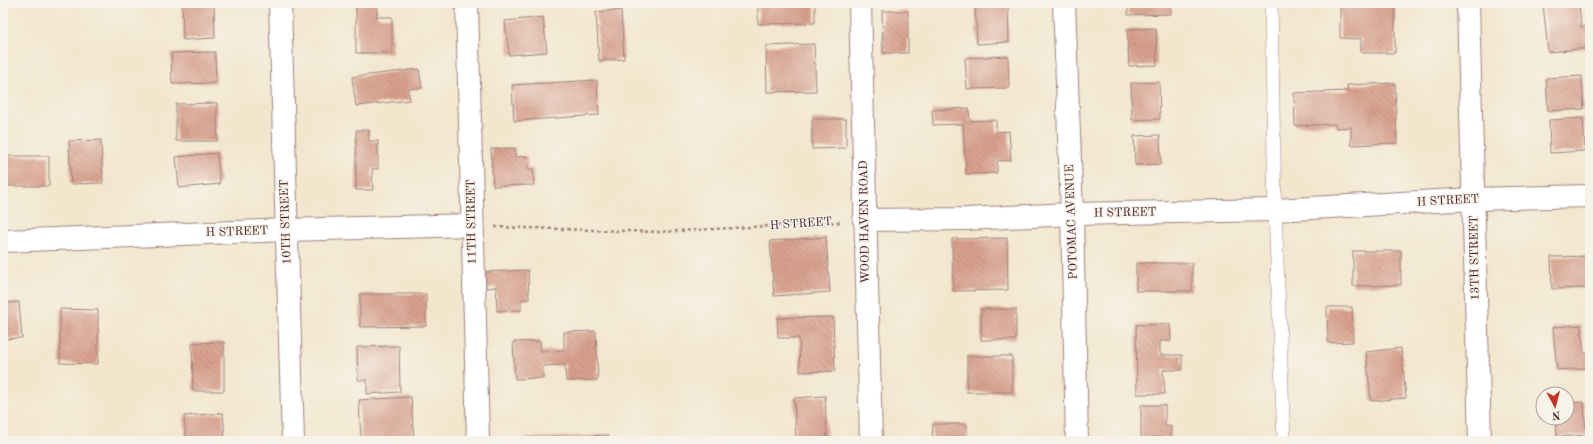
<svg xmlns="http://www.w3.org/2000/svg" width="1593" height="444" font-family="'Old Standard TT',serif">
<style>
.building{fill:url(#building-back-hatch)}
.lines{fill:none;stroke-linecap:round;stroke-linejoin:round}
.service-casing{stroke:#9e827c;stroke-width:14}
.minor-casing{stroke:#9e827c;stroke-width:24}
.path{stroke:#9e827c;stroke-width:2.5;stroke-dasharray:3 3;stroke-linecap:butt}
.service{stroke:#fff;stroke-width:13}
.minor{stroke:#fff;stroke-width:22}
.labels{text-anchor:middle;dominant-baseline:central;stroke-width:3;stroke-linejoin:round;paint-order:stroke}
.street-label{font-size:12px;fill:#4a1f2b;stroke:#f7f3e8}
</style>
<defs>
<pattern id="building-back-hatch" width="6" height="6" patternUnits="userSpaceOnUse"><rect width="6" height="6" fill="#d9a08d"/><path d="M-1 5l2 2M0 0l6 6M5-1l2 2" fill="none" stroke="#b28273"/></pattern>
</defs>
<rect width="100%" height="100%" fill="#f7f3e8"/>
<filter id="ink" filterUnits="userSpaceOnUse"><feTurbulence type="fractalNoise" baseFrequency=".025" numOctaves="2"/><feDisplacementMap in="SourceGraphic" scale="8" xChannelSelector="R" yChannelSelector="G"/><feConvolveMatrix kernelMatrix="1 2 1 2 8 2 1 2 1" color-interpolation-filters="sRGB"/></filter>
<filter id="wash" filterUnits="userSpaceOnUse"><feTurbulence type="fractalNoise" baseFrequency=".012" numOctaves="4" result="noise"/><feDisplacementMap in="SourceGraphic" scale="16" xChannelSelector="R" yChannelSelector="G"/><feGaussianBlur stdDeviation="0.9" result="paint"/><feColorMatrix in="noise" values="0 0 0 0 0 0 0 0 0 0 0 0 0 0 0 0 0 1.4 0 .05"/><feComposite in="paint" operator="in"/></filter>
<g filter="url(#wash)">
<rect width="100%" height="100%" fill="#f2e6cd"/>
<g id="blocks">
<g class="building">
<polygon points="182,3 214,3 215,38 183,40"/>
<polygon points="356,3 377,3 377,17 392,17 392,53 356,53"/>
<polygon points="758,3 815,3 815,23 758,24"/>
<polygon points="1128,3 1171,3 1171,14 1128,15"/>
<polygon points="1543,3 1579,3 1581,27 1590,26 1590,48 1548,52"/>
<polygon points="1008,4 1009,42 977,44 975,5"/>
<polygon points="1340,4 1395,4 1395,53 1361,53 1361,39 1340,38"/>
<polygon points="621,10 624,59 599,61 596,12"/>
<polygon points="882,11 908,11 908,53 883,53"/>
<polygon points="543,17 547,52 509,55 505,21"/>
<polygon points="1156,28 1157,65 1129,66 1127,29"/>
<polygon points="814,44 816,91 767,92 766,46"/>
<polygon points="215,52 216,83 172,84 171,53"/>
<polygon points="1008,56 1009,88 967,89 965,58"/>
<polygon points="419,69 422,88 408,89 410,100 356,106 352,77"/>
<polygon points="1582,76 1584,109 1548,111 1546,78"/>
<polygon points="597,80 599,115 514,121 512,85"/>
<polygon points="1159,82 1160,119 1132,120 1131,83"/>
<polygon points="1395,83 1397,143 1351,145 1351,127 1336,128 1335,124 1295,126 1294,93 1348,91 1347,85"/>
<polygon points="217,103 217,141 176,141 176,104"/>
<polygon points="969,108 970,121 996,120 996,132 1009,131 1011,160 997,161 997,173 966,174 963,124 933,125 932,110"/>
<polygon points="1583,118 1585,151 1550,153 1549,120"/>
<polygon points="812,119 846,119 846,148 812,149"/>
<polygon points="356,130 369,130 369,141 378,141 378,169 372,169 373,190 356,190"/>
<polygon points="1160,135 1161,164 1135,165 1134,136"/>
<polygon points="101,140 103,183 71,184 69,141"/>
<polygon points="515,148 515,157 527,156 528,169 533,169 534,185 493,186 491,149"/>
<polygon points="217,153 220,184 179,188 176,157"/>
<rect x="7" y="156" width="42" height="30"/>
<polygon points="826,237 830,292 774,296 770,241"/>
<polygon points="1007,238 1008,290 953,291 952,239"/>
<polygon points="1353,251 1401,251 1401,285 1353,286"/>
<polygon points="1590,256 1590,288 1552,289 1551,257"/>
<rect x="1136" y="263" width="56" height="28"/>
<polygon points="528,270 529,299 521,300 521,310 497,311 496,287 486,288 485,272"/>
<polygon points="360,294 426,294 426,326 360,327"/>
<polygon points="19,302 22,338 3,339 3,303"/>
<polygon points="1327,307 1352,307 1353,342 1328,343"/>
<polygon points="60,309 98,310 98,364 60,363"/>
<rect x="981" y="309" width="35" height="31"/>
<polygon points="833,317 835,371 800,372 799,338 778,338 777,318"/>
<polygon points="1170,324 1171,341 1160,341 1160,355 1182,355 1182,370 1163,370 1165,394 1137,394 1136,325"/>
<polygon points="1581,325 1584,353 1590,353 1590,368 1557,370 1553,327"/>
<polygon points="596,331 598,380 566,381 565,365 543,366 543,378 515,379 513,342 540,341 541,351 564,350 564,332"/>
<polygon points="224,342 224,391 193,391 192,343"/>
<polygon points="399,346 400,392 367,394 367,380 358,380 357,347"/>
<polygon points="1401,348 1406,398 1371,401 1366,352"/>
<rect x="967" y="356" width="45" height="36"/>
<polygon points="825,396 827,441 796,441 794,398"/>
<polygon points="411,397 414,441 361,441 359,400"/>
<polygon points="1584,402 1586,435 1557,437 1556,418 1567,418 1567,403"/>
<polygon points="1141,405 1165,405 1165,426 1171,426 1171,437 1153,437 1153,441 1141,441"/>
<polygon points="223,413 225,441 186,441 184,416"/>
<polygon points="933,424 967,424 967,441 932,441"/>
<polygon points="608,435 609,441 524,441 524,438"/>
<polygon points="3,439 15,440 15,441 3,441"/>
</g>
</g>
</g>
<g filter="url(#ink)">
<use href="#blocks" fill-opacity="0" stroke="#9e827c" stroke-width="1"/>
<g class="lines">
<defs>
<polyline id="service" points="1271,3 1275,210 1284,441"/>
<g id="minor">
<polyline points="280,3 293,441"/>
<polyline points="467,3 478,441"/>
<polyline points="860,3 871,441"/>
<polyline points="1064,3 1072,214 1077,441"/>
<polyline points="1468,3 1480,441"/>
<polyline points="864,220 966,219 1072,214 1275,210 1473,199 1590,196"/>
<polyline points="3,241 286,230 472,225"/>
</g>
</defs>
<use href="#service" class="service-casing"/>
<use href="#minor" class="minor-casing"/>
<polyline class="path" points="495,227 659,232 842,222"/>
<use href="#service" class="service"/>
<use href="#minor" class="minor"/>
</g>
</g>
<g class="labels">
<g class="street-label">
<text transform="translate(1448 201) rotate(-3)">H STREET</text>
<text transform="translate(1125 213) rotate(-1)">H STREET</text>
<text transform="translate(286 222) rotate(-92)">10TH STREET</text>
<text transform="translate(472 222) rotate(-91)">11TH STREET</text>
<text transform="translate(865 222) rotate(-91)">WOOD HAVEN ROAD</text>
<text transform="translate(1072 222) rotate(-92)">POTOMAC AVENUE</text>
<text transform="translate(801 224) rotate(-4)">H STREET</text>
<text transform="translate(237 232) rotate(-2)">H STREET</text>
<text transform="translate(1475 258) rotate(-91)">13TH STREET</text>
</g>
</g>
<rect width="1593" height="444" fill="none" stroke="#f7f3e8" stroke-width="16"/>
<g transform="translate(1555 406) rotate(173)"><circle r="19" fill="#f7f3e8" stroke="#b29e9c"/>
<path d="M0-3L7 15L0 10L-7 15Z" fill="#c8321e"/>
<text y="-6" font-size="11" font-weight="bold" text-anchor="middle" fill="#4a1f2b">N</text>
</g>
</svg>
